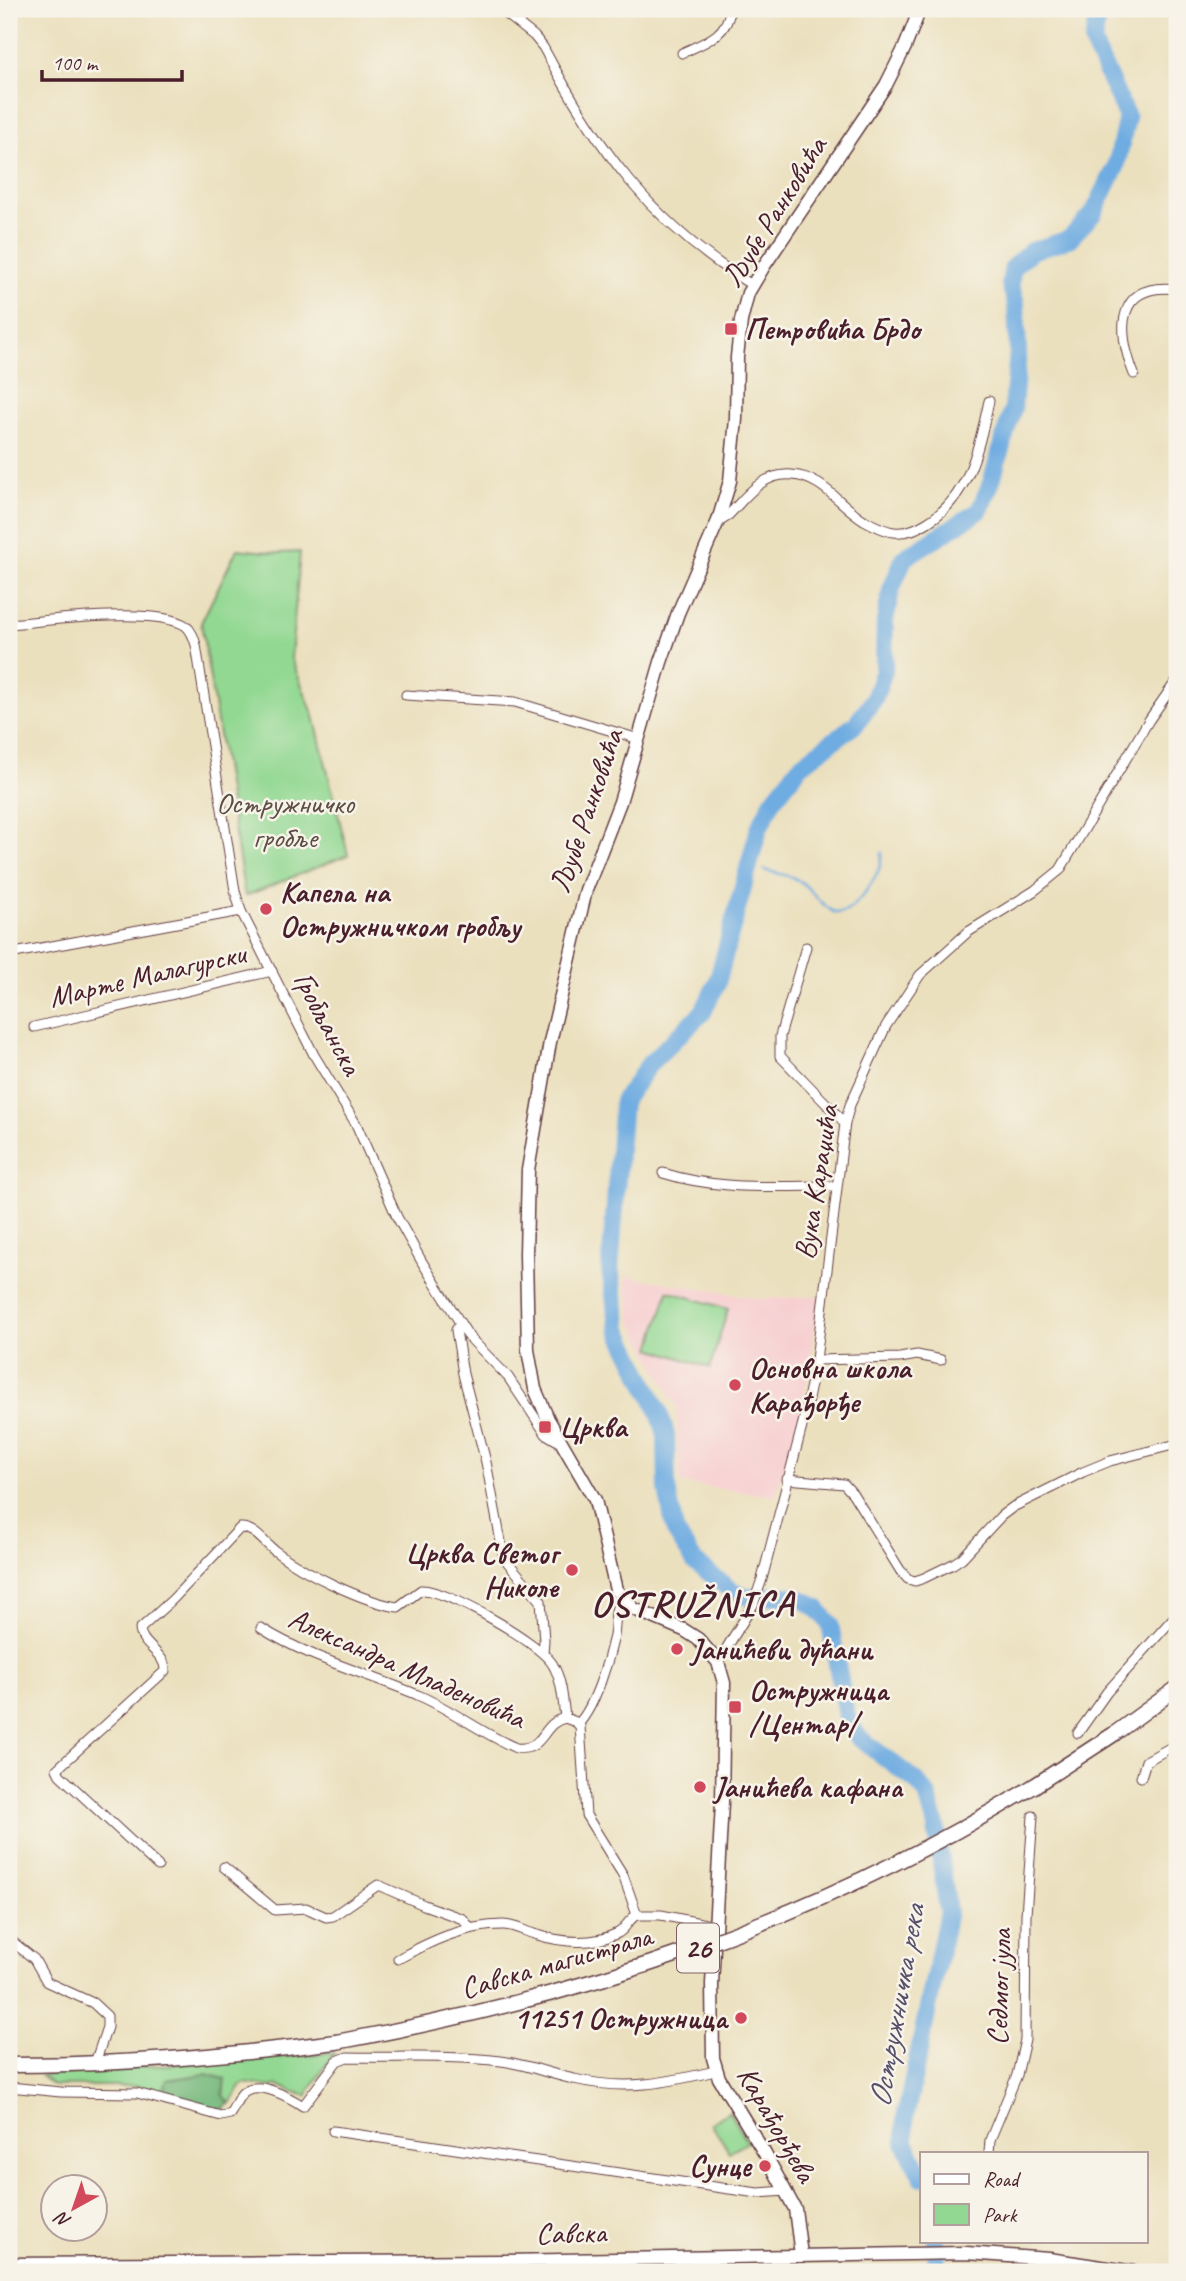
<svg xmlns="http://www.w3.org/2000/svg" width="1186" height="2281" viewBox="0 0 1186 2281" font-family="Caveat,sans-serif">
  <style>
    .built { fill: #f7cfd1 }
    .green { fill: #92d892; stroke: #6e7c5e; stroke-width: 2 }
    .forest { fill: #75b87c; stroke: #606c54; stroke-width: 2 }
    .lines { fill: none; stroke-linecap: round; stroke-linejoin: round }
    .stream { stroke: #6eace1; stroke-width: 2.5 }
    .river { stroke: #6eace1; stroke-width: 18 }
    .street-casing { stroke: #623c41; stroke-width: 11 }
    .secondary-casing { stroke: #623c41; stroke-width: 15 }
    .primary-casing { stroke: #623c41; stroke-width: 17 }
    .street { stroke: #fff; stroke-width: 9 }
    .secondary { stroke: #fff; stroke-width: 12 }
    .primary { stroke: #fff; stroke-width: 14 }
    .primary-bridge-casing { stroke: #623c41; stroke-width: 17; stroke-linecap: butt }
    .primary-bridge { stroke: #fff; stroke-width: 14 }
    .poi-dot { fill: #d1495b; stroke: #f7f3e8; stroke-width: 2.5 }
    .labels { text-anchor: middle; stroke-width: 5; stroke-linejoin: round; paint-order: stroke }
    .shield { fill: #f7f3e8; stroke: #7e5f64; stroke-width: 2 }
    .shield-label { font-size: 28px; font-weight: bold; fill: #4a1f2b }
    .street-label { font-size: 30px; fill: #4a1f2b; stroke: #f7f3e8 }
    .poi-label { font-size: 30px; font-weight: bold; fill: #4a1f2b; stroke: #f7f3e8; text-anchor: start }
    .park-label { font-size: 30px; fill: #5c4d45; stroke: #f7f3e8 }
    .water-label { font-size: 32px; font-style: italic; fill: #57506b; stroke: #f7f3e8 }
    .district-label { font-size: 37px; font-weight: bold; letter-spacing: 2px; fill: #4a1f2b; stroke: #f7f3e8 }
  </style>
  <rect width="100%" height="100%" fill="#f7f3e8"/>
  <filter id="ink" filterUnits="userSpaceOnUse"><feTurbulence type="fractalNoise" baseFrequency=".0143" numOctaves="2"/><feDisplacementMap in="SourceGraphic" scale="14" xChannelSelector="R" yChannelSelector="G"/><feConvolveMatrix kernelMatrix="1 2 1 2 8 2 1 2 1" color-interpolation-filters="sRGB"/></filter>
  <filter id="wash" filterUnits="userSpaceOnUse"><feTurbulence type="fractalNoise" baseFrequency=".00686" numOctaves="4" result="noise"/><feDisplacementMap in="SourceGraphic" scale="28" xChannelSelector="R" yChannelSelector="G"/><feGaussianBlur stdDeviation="1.57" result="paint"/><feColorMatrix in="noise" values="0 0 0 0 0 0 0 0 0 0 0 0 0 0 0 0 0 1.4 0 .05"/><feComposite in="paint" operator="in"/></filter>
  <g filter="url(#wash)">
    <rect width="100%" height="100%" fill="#ebe0be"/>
    <polygon class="built" points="625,1276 761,1299 820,1296 808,1376 795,1432 775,1496 680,1483 676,1405 631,1320"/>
    <g class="green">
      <polygon points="237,549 278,553 300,552 291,658 314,716 348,855 245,896 201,623"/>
      <polygon points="668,1291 728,1309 710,1368 651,1348"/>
      <polygon points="334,2053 306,2096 277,2085 272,2087 244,2083 230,2103 220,2112 139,2086 53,2086 41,2076 94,2070"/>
      <polygon points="729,2112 747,2142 729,2152 711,2123"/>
    </g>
    <polygon class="forest" points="206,2074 225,2079 223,2096 230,2103 220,2112 163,2092 167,2080"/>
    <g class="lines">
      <path class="stream" d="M764 870C776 874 791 874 801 882 812 890 821 906 834 912 851 919 873 882 879 869 881 864 881 858 882 853"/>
      <g class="river">
        <polyline points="922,2177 905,2143 905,2118 948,1912 936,1826 927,1794 916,1781 858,1737 846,1715 830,1624 817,1608 804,1600 789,1596 746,1596 732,1591 695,1562 675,1531 667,1489 666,1435 659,1412 619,1329 610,1269 623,1101 650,1063 703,1012 717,983 759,828 773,800 801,765 856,724 874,699 884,671 885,621 891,590 904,558 979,511 991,483 1013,408 1018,351 1016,304 1010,283 1013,267 1031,251 1069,239 1093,214 1116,167 1127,117 1093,43 1097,19 1104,9"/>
        <polyline points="936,2241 937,2272"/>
      </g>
    </g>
  </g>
  <g filter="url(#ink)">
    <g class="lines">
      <defs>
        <g id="street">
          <path d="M500 9 534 36 543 47C597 148 651 224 752 285"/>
          <path d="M682 53C703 43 728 36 730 9"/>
          <path d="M1134 374C1117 331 1115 282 1177 289"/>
          <path d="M718 521C733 521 752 471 792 475 823 477 839 505 864 520 889 534 903 538 928 522 970 496 979 446 989 401"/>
          <path d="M9 624C47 621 156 606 186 626 192 631 194 638 196 645L235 891 241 911 314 1055 356 1124 397 1217 422 1262 469 1337 508 1377 546 1434 556 1440 561 1439"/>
          <polyline points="406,695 515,702 639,739"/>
          <polyline points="806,947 780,1036 780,1056 845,1123"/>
          <polyline points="9,954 241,911"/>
          <polyline points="34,1027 272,971"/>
          <path d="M663 1173C719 1191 778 1186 836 1186"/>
          <polyline points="460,1323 456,1330 463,1374 486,1462 504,1558 541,1601 544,1640 543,1653"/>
          <polyline points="816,1360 900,1358 917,1355 941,1360"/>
          <polyline points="787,1479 844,1484 853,1494 900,1570 908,1579 915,1581 924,1578 953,1564 962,1558 1001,1516 1013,1507 1083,1472 1110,1461 1177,1444"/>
          <path d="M261 1628C310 1659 367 1673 420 1696 454 1711 483 1734 516 1748 545 1752 541 1723 565 1718"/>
          <polyline points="718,1662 753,1605 762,1579 804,1419 816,1360 845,1123 850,1105 886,1026 920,975 968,932 1034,891 1060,870 1149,720 1177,680"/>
          <polyline points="565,1718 576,1722 580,1726 586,1815 623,1875 637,1915"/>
          <path d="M578 1724C595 1707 609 1659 614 1636 616 1623 614 1608 621 1598"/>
          <polyline points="1078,1733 1107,1692 1177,1614"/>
          <polyline points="1141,1777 1146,1761 1177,1744"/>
          <path d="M158 1866 60 1775 57 1769 165 1671C166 1653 141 1646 140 1629L173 1599 240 1528C254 1527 264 1543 275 1551 303 1572 363 1602 398 1607L421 1590C447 1589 541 1643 553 1665 562 1680 563 1701 565 1718"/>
          <polyline points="224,1867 275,1910 306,1908 326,1917 333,1916 378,1885 424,1905 463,1919 470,1928"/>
          <polyline points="9,1939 34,1959 47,1982 93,2003 107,2016 107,2027 95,2063"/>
          <path d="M398 1959C431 1941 464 1925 503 1925 514 1925 524 1931 534 1934 560 1942 592 1946 618 1933 626 1929 628 1919 637 1915H661L715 1926"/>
          <path d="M9 2087 61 2092 137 2093 221 2116 230 2114C235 2107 237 2096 245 2091 260 2081 289 2097 303 2106L337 2061 347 2057C398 2058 451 2055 501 2061 526 2064 549 2074 574 2079 625 2091 665 2083 715 2071"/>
          <polyline points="333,2131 722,2188 758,2193 786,2191"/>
          <polyline points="989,2153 990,2140 1017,2075 1025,2040 1026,1915 1033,1816"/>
        </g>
        <g id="secondary">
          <polyline points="801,2255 795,2209 765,2154 719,2078 713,2058 712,1984 722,1803 724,1683 718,1662 698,1639 684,1630 634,1609 616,1590 595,1500 548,1419 535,1389 528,1350 526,1254 528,1170 550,1042 586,890 620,802 661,662 678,613 718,521 730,481 736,419 737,357 741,321 748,293 764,266 886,85 905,47 920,9"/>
          <polyline points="9,2264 505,2261 966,2253 1049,2259 1134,2272"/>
        </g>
        <g id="primary">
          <polyline points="1034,1786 1114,1734 1177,1688"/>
          <path d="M9 2065C118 2065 227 2056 336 2042"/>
        </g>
      </defs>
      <use href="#street" class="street-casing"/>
      <use href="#secondary" class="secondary-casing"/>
      <use href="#primary" class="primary-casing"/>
      <use href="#street" class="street"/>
      <use href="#secondary" class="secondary"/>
      <use href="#primary" class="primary"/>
      <defs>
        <path id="primary-bridge" d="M336 2042C588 1996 815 1921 1034 1786"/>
      </defs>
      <use href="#primary-bridge" class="primary-bridge-casing"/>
      <use href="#primary-bridge" class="primary-bridge"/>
    </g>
  </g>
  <g class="poi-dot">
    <rect x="724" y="322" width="14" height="14" rx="3.5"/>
    <circle cx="266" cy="909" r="7"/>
    <circle cx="735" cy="1385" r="7"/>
    <rect x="538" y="1420" width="14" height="14" rx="3.5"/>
    <circle cx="572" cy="1570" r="7"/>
    <circle cx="677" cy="1649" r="7"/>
    <rect x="728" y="1700" width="14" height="14" rx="3.5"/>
    <circle cx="700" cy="1787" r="7"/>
    <circle cx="741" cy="2018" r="7"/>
    <circle cx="765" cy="2166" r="7"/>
  </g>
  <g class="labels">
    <rect class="shield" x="677" y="1923.5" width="42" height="49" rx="5"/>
    <g class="shield-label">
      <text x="698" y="1958">26</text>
    </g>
    <g class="street-label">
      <text transform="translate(774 212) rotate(-58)" y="10">Љубе Ранковића</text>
      <text transform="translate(586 811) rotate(-71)" y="10">Љубе Ранковића</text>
      <text transform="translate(147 975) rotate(-13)" y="10">Марте Малагурски</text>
      <text transform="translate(328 1023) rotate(62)" y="10">Гробљанска</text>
      <text transform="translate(816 1182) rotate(-81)" y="10">Вука Караџића</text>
      <text transform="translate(407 1668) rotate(24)" y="10">Александра Младеновића</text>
      <text transform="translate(556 1962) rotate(-16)" y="10">Савска магистрала</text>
      <text transform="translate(999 1987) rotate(-88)" y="10">Седмог јула</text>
      <text transform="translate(777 2124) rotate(60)" y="10">Карађорђева</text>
      <text transform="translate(571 2233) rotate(-1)" y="10">Савска</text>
    </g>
    <g class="poi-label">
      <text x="745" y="339">Петровића Брдо</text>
      <text x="280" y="902">Капела на<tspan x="280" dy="34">Остружничком гробљу</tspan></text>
      <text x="749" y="1378">Основна школа<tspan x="749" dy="34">Карађорђе</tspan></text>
      <text x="559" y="1437">Црква</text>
      <text x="558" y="1563" text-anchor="end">Црква Светог<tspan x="558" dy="34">Николе</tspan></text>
      <text x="691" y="1659">Јанићеви дућани</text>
      <text x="749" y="1700">Остружница<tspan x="749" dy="34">/Центар/</tspan></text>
      <text x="714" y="1797">Јанићева кафана</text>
      <text x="727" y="2028" text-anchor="end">11251 Остружница</text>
      <text x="751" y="2176" text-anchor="end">Сунце</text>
    </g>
    <g class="park-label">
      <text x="285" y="813">Остружничко<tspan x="285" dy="34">гробље</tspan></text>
    </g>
    <g class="water-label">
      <text transform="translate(896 2006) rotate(-80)" y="11">Остружничка река</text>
    </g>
    <g class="district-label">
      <text x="693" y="1616">OSTRUŽNICA</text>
    </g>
  </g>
  <rect width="1186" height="2281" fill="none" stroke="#f7f3e8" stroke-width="35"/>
  <rect x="920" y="2152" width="228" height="91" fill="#f7f3e8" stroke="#b29e9c" stroke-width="2"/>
  <rect x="934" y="2174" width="35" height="10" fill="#ffffff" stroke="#b29e9c" stroke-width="2"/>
  <text x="983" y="2186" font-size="21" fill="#4a1f2b">Road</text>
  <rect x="934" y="2204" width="35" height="21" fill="#92d892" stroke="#b29e9c" stroke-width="2"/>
  <text x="983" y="2222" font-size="21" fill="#4a1f2b">Park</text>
  <g transform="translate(74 2208) rotate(220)"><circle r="33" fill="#f7f3e8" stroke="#b29e9c" stroke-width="2"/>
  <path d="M0-5L12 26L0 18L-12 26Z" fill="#d1495b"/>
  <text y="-10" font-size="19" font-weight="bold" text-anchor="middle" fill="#4a1f2b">N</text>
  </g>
  <path d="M42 70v10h140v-10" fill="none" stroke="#4a1f2b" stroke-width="3.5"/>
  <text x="52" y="70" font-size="21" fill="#4a1f2b" stroke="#f7f3e8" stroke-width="5" paint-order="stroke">100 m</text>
</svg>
